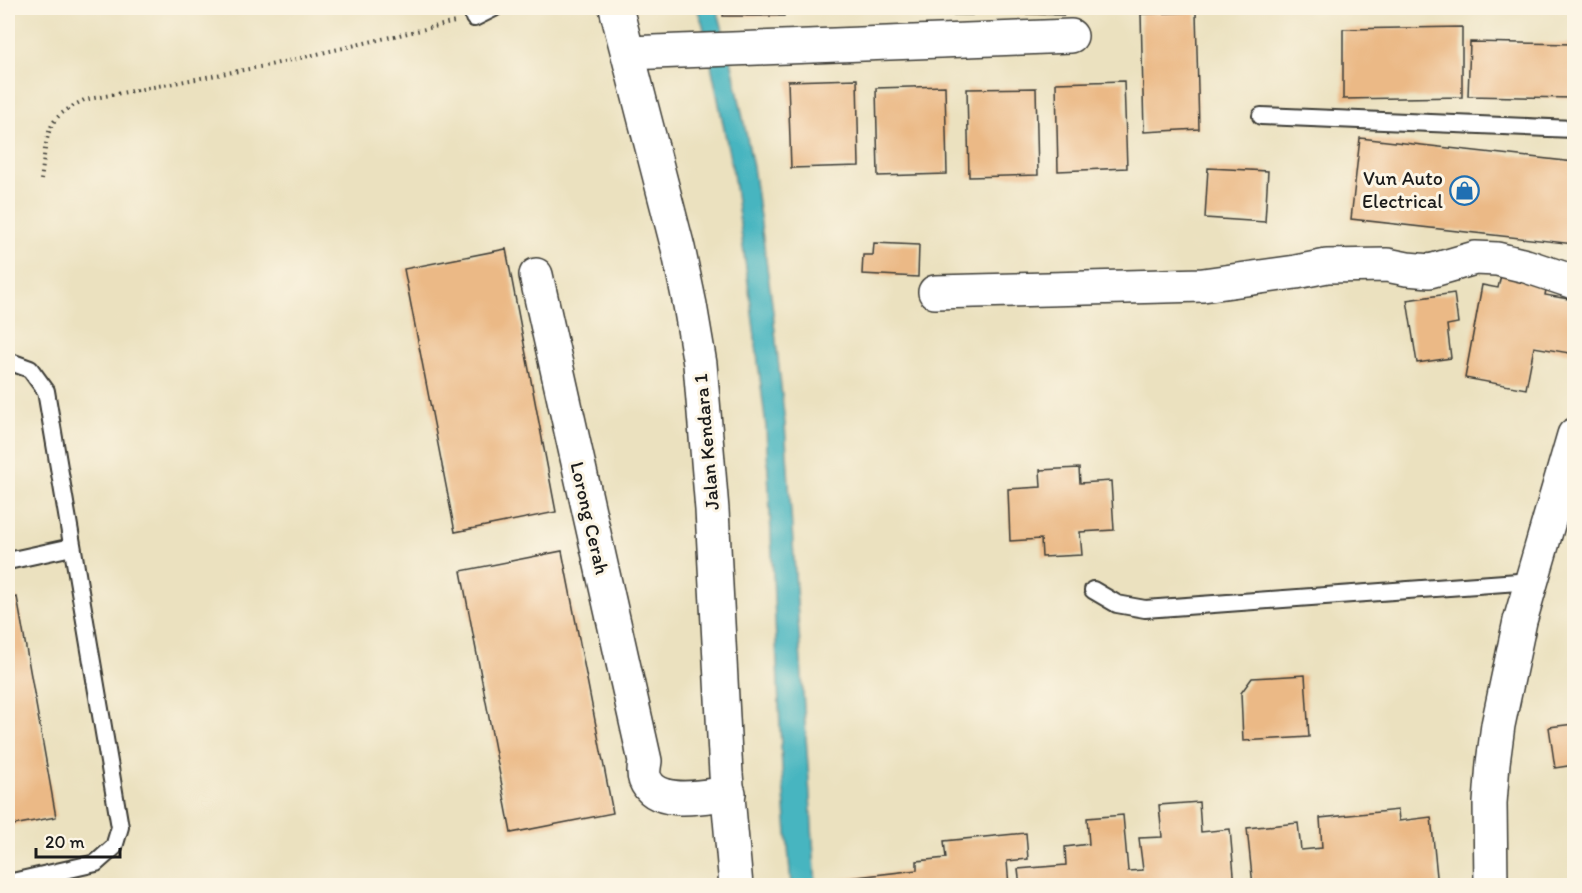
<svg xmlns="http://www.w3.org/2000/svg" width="1582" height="893" viewBox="0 0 1582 893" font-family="Itim,sans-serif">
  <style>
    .water { fill: #47b5c0; stroke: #32686e; stroke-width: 1.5 }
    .building { fill: #ebb986 }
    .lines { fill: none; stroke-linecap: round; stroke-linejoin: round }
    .service-casing { stroke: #3b3a34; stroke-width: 20 }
    .minor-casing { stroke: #3b3a34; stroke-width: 36 }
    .tertiary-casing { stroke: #3b3a34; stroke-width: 36 }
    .path { stroke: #3b3a34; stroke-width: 4; stroke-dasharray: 1.5 4.5; stroke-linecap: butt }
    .service { stroke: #fff; stroke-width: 16 }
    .minor { stroke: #fff; stroke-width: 33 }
    .tertiary { stroke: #fff; stroke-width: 33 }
    .labels { text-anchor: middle; stroke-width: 6; stroke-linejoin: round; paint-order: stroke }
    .poi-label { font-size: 20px; fill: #1c1c1c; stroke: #fcf5e5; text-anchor: end }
    .street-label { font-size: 20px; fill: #1c1c1c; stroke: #fcf5e5 }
  </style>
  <rect width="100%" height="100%" fill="#fcf5e5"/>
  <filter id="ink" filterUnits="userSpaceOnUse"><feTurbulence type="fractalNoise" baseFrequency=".0167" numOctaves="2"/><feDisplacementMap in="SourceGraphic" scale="12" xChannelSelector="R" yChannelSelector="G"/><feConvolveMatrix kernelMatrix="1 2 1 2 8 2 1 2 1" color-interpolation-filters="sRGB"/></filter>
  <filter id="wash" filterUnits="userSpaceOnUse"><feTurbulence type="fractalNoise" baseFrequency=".008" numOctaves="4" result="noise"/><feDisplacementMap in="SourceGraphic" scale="24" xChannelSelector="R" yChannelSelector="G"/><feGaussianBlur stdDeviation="1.35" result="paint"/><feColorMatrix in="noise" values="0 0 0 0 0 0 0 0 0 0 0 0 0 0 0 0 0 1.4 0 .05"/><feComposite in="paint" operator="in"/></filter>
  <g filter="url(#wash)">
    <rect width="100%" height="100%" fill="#ebe1bf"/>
    <polygon class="water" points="697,8 717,8 732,64 753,167 772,303 785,424 816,885 791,885 782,769 766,427 751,305 733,173 703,25"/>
    <g id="blocks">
      <g class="building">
        <polygon points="724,8 784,8 784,16 723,16"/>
        <polygon points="912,8 972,8 972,15 912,14"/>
        <polygon points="987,8 1064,8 1064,15 987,13"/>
        <polygon points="1196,12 1199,129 1144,132 1141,14"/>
        <polygon points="1462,27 1462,97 1343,99 1343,29"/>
        <polygon points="1470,42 1574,44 1574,98 1468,96"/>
        <polygon points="857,79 859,166 791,168 788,81"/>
        <polygon points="1124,81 1127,168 1058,171 1056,83"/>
        <polygon points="945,86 947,174 878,176 876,88"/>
        <polygon points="1036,88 1038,175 969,177 967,89"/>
        <polygon points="1360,138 1574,162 1574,244 1351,219"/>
        <polygon points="1208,168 1268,171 1265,222 1205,218"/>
        <polygon points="874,243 919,245 918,277 862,274 863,255 873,255"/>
        <polygon points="506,249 556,512 455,532 404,269"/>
        <polygon points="1502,271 1548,279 1545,295 1574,300 1574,324 1569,353 1534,347 1526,389 1465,378 1482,285 1498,288"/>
        <polygon points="1454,293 1458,323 1447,325 1451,358 1417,363 1407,300"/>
        <polygon points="1079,468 1080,483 1111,481 1114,530 1080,532 1082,555 1042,557 1041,539 1010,541 1008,489 1041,487 1040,470"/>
        <polygon points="562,551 613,813 511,833 461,571"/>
        <polygon points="17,597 56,817 8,826 8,598"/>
        <polygon points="1305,675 1309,737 1243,741 1241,693 1252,678"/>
        <polygon points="1574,724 1574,765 1555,768 1549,727"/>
        <polygon points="1199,802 1201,832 1230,829 1235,886 1020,886 1018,869 1066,865 1065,847 1089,844 1087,818 1123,815 1128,871 1143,870 1139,838 1162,837 1159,805"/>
        <polygon points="1398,810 1399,821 1431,817 1438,886 1253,886 1247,828 1298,823 1301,850 1322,848 1320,818"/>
        <polygon points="1026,833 1028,859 1007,861 1009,886 832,886 832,880 917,870 917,861 946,858 944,841"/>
      </g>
    </g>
  </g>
  <g filter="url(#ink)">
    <use href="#blocks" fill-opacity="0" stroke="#3b3a34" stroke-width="1.5"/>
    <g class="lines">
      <defs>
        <g id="service">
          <polyline points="474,18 494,8"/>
          <polyline points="1261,116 1574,129"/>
          <polyline points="8,361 30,369 46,391 120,827 114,847 96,863 8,883"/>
          <polyline points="8,561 72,547"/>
          <polyline points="1093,590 1117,604 1145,609 1532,581"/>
        </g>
        <g id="minor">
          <polyline points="628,53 1071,36"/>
          <path d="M536 275 645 761C644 767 643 774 645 779 656 808 706 796 729 793"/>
          <polyline points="935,292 1203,285 1296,272 1327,266 1387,265 1407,269 1430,271 1475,258 1497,259 1526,266 1574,282"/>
        </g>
        <g id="tertiary">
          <polyline points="616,8 678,248 690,305 700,364 712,510 726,774 736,886"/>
          <polyline points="1491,886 1490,803 1493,763 1498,725 1520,621 1574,435"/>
        </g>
      </defs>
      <use href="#service" class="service-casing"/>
      <use href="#minor" class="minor-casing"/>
      <use href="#tertiary" class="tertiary-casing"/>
      <path class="path" d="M41 180C44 162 44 139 53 123 60 112 73 106 84 100L270 65 455 22"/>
      <use href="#service" class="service"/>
      <use href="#minor" class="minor"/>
      <use href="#tertiary" class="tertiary"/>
    </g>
  </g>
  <defs>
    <symbol id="shop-ring" viewBox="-11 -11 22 22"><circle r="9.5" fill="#fcf5e5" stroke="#1f6fb2" stroke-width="1.5"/><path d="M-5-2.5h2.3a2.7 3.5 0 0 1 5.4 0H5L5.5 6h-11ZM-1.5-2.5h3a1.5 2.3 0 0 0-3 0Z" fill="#1f6fb2"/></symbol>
  </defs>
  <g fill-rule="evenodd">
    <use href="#shop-ring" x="1448" y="174" width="33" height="33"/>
  </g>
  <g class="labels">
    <g class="poi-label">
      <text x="1443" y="185">Vun Auto<tspan x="1443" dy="23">Electrical</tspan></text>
    </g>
    <g class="street-label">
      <text transform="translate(706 442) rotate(-95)" y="7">Jalan Kendara 1</text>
      <text transform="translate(590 518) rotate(77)" y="7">Lorong Cerah</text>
    </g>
  </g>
  <rect width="1582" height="893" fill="none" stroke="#fcf5e5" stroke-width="30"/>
  <path d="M36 848v9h84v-9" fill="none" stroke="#1c1c1c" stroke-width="3"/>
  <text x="45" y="848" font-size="18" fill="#1c1c1c" stroke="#fcf5e5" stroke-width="4.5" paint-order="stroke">20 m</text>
</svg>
